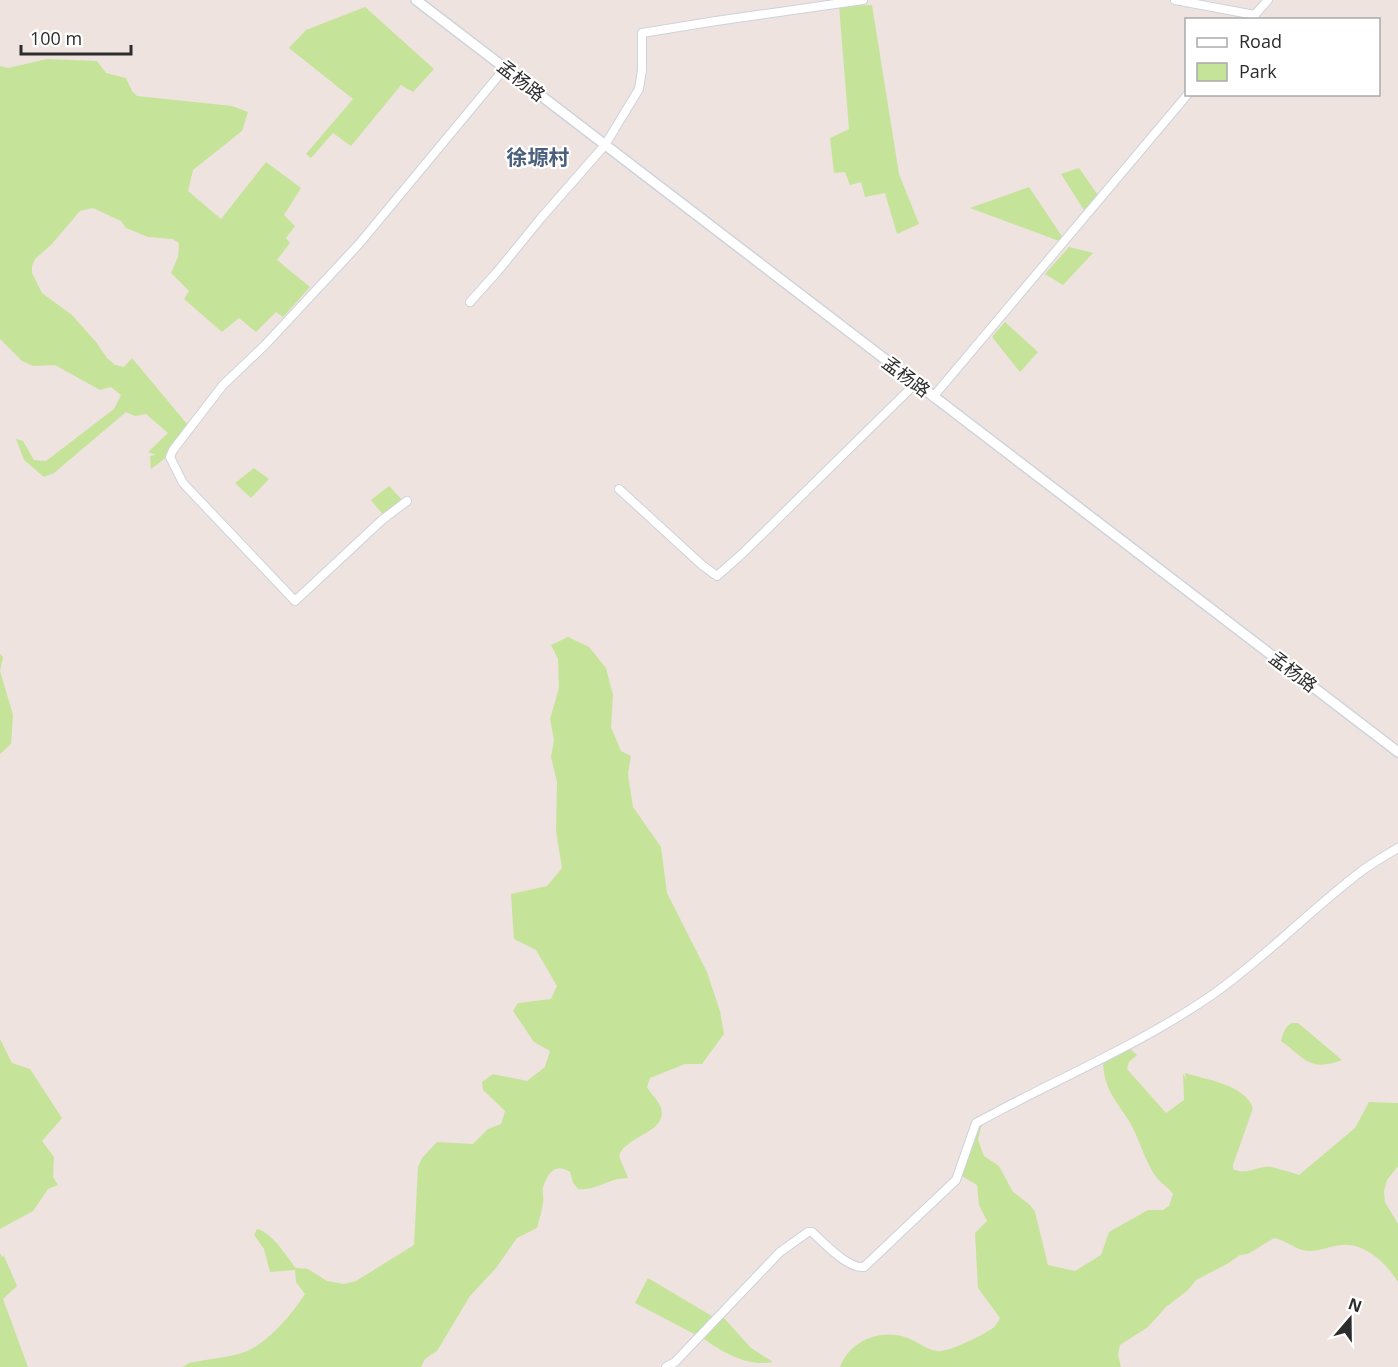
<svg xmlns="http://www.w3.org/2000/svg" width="1398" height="1367" viewBox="0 0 1398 1367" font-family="'Open Sans','Noto Sans SC',sans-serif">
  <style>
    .green { fill: #c5e49a }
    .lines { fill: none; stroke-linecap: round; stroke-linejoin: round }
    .minor-casing { stroke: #ccd3dd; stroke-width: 10 }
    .tertiary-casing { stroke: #ccd3dd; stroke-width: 12 }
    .minor { stroke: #fff; stroke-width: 8 }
    .tertiary { stroke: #fff; stroke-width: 9 }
    .labels { text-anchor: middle; stroke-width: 4.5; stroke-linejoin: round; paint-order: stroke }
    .street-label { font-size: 18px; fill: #2c2c2c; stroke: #fff }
    .quarter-label { font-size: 21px; font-weight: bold; fill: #4b607d; stroke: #fff }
  </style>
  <rect width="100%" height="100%" fill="#eee3de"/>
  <g class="green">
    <polygon points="872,5 899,174 919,224 897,234 885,193 865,197 861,182 850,185 845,172 834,173 830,138 849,129 839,6"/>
    <polygon points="365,7 434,69 413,92 401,85 351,146 333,133 311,158 306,154 353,99 289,48 306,30"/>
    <polygon points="47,59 97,61 106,73 126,78 132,91 137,96 232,106 248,112 242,131 193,170 188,191 221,219 266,162 301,188 284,215 295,226 286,238 290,243 277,260 310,287 283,317 276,312 256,332 239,318 222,332 184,299 189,291 171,273 178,257 179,243 172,239 148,237 126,228 121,221 93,208 80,211 51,245 35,259 32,266 32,273 42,293 72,315 96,342 107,358 115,365 124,367 132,358 187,424 168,456 151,469 150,456 156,455 148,452 168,433 146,414 135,416 126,412 54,473 44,477 24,460 16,439 23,441 34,460 46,461 114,409 121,395 111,387 100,390 55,365 33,366 22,361 0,339 0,66 8,68"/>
    <polygon points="1079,168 1102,201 1089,218 1061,174"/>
    <polygon points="1029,187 1067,244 970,208"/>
    <polygon points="1069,247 1093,253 1063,285 1045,274"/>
    <polygon points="1005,322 1038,352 1020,372 992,337"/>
    <polygon points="254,468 269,479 251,498 235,483"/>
    <polygon points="389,486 404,502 385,517 371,500"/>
    <path d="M568 637 589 647 606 668 613 695 611 727 621 751 631 756 628 774 633 807 661 847 667 893 707 972 720 1011 724 1034 702 1064H685L650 1078 647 1087C651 1094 659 1101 661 1108 668 1133 626 1135 619 1156L628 1178C608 1178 597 1191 578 1189L573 1183 570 1172C555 1162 547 1174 543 1188 542 1193 544 1198 543 1203 542 1211 539 1220 537 1228L517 1238 496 1268 470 1296 437 1351 425 1359 421 1367H183L189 1363C207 1359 228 1358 245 1352 268 1343 292 1314 305 1294L296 1282 295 1270 270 1272 264 1249 254 1235 257 1229C273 1233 286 1256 296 1268L308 1269 327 1281 344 1284 356 1281 414 1245 418 1167 422 1158 437 1142 473 1144 488 1129 501 1124 505 1111 483 1090 482 1082 493 1074 527 1081 545 1067 550 1051 534 1042 513 1011 518 1003 551 999 557 986 536 950 514 939 511 894 547 886 562 868 556 831 557 782 551 757 554 740 550 719 559 688 558 659 551 645Z"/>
    <polygon points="0,654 3,657 0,671 13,715 11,744 0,754"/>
    <path d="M1292 1023H1298L1342 1060C1309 1072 1306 1059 1281 1041 1283 1034 1285 1026 1292 1023Z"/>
    <polygon points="0,1039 12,1063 30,1069 62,1118 42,1141 54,1157 53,1177 58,1185 48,1189 33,1211 0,1229"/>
    <path d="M1128 1047 1137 1055 1129 1062 1127 1069 1166 1113 1184 1100 1183 1073 1186 1080 1185 1073C1207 1080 1244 1084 1253 1108L1233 1165V1169C1246 1176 1258 1165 1271 1167 1280 1169 1290 1172 1299 1175L1355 1128 1369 1102 1398 1103V1166L1387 1180 1384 1191 1385 1202 1398 1224V1282C1386 1263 1365 1243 1342 1245 1331 1246 1320 1251 1309 1251 1296 1251 1287 1240 1274 1238L1248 1254 1240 1255 1227 1264 1196 1280 1188 1290 1166 1307 1148 1327 1120 1345 1118 1355 1121 1367H840C850 1340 882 1328 908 1338 918 1342 927 1350 937 1351 947 1353 989 1333 995 1326 997 1323 999 1320 1000 1318L978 1288 975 1233 987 1221 979 1205 977 1185 962 1176 973 1133 983 1119 978 1140 984 1156 999 1166 1013 1192 1030 1205 1035 1212 1048 1265 1075 1271 1101 1255 1109 1232 1148 1210H1163L1169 1206 1173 1194C1168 1187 1161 1183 1156 1177 1144 1160 1140 1139 1129 1121 1115 1099 1104 1089 1103 1062Z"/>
    <polygon points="0,1253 2,1257 4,1256 17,1286 3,1299 28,1367 0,1367"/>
    <polygon points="648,1278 717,1319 700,1337 635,1303"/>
    <path d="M723 1317 751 1348 773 1362C748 1367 724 1353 704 1339Z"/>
  </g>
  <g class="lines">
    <defs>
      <g id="minor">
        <polyline points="1175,0 1255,15"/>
        <polyline points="1252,18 1268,0"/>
        <polyline points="470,302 497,272 541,218 605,145 639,89 642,70 642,33 716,21 863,0"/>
        <polyline points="933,397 1188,94"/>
        <polyline points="619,489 702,565 717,576 743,553 915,384"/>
        <polyline points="407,501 382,520 295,601 183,483 170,457 173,450 223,385 265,345 359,244 505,68"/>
        <path d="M666 1367 675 1362 780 1252 808 1232H812C824 1243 848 1269 864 1267L956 1180 976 1123C1054 1080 1138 1046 1212 995 1266 957 1311 909 1363 870 1374 862 1386 855 1398 848"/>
      </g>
      <polyline id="tertiary" points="416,0 1398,752"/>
    </defs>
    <use href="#minor" class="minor-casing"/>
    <use href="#tertiary" class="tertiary-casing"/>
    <use href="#minor" class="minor"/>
    <use href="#tertiary" class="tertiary"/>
  </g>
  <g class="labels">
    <g class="street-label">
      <text transform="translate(521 81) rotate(38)" y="6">孟杨路</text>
      <text transform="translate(906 377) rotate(37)" y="6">孟杨路</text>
      <text transform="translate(1293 672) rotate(37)" y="6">孟杨路</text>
    </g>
    <g class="quarter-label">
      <text x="538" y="165">徐塬村</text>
    </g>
  </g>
  <rect x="1185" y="18" width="195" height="78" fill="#ffffff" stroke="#ababab" stroke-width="1.5"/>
  <rect x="1197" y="38" width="30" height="9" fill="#ffffff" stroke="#ababab" stroke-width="1.5"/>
  <text x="1239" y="48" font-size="18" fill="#2c2c2c">Road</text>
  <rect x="1197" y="63" width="30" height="18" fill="#c5e49a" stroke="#ababab" stroke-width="1.5"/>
  <text x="1239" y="78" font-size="18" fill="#2c2c2c">Park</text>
  <g transform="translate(1350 1319) rotate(20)" stroke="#ffffff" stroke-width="4.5" paint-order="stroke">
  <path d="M0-4.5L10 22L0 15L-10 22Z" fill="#2c2c2c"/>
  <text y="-9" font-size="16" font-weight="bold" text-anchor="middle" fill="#2c2c2c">N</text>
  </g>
  <path d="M21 45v9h110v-9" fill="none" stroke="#2c2c2c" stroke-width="3"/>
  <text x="30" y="45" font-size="18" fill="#2c2c2c" stroke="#ffffff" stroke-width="4.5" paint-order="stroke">100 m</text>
</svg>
